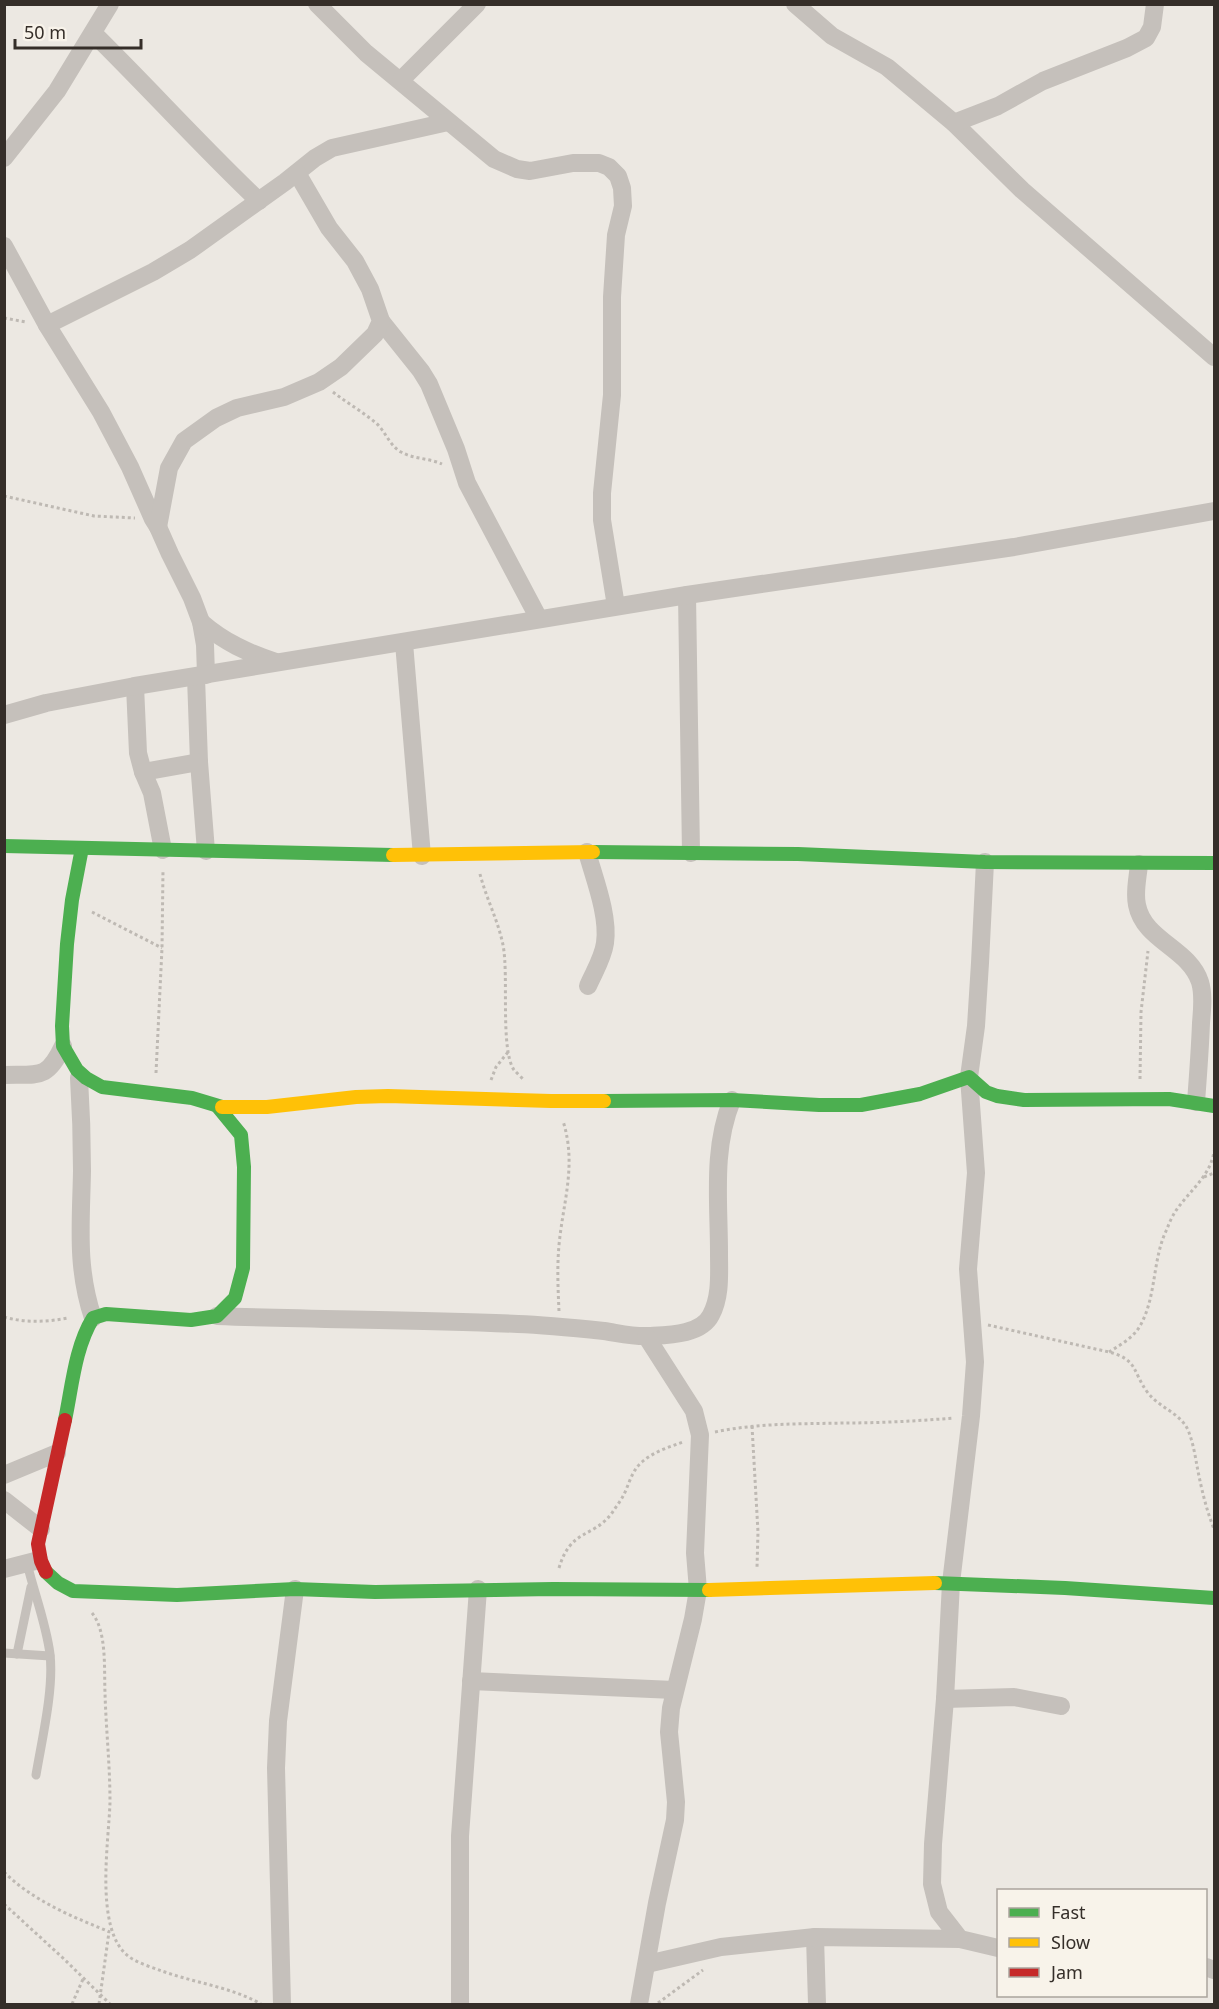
<svg xmlns="http://www.w3.org/2000/svg" width="1219" height="2009" viewBox="0 0 1219 2009" font-family="'Noto Sans',sans-serif">
  <style>
    .lines { fill: none; stroke-linecap: round; stroke-linejoin: round }
    .path { stroke: #beb9b3; stroke-width: 3; stroke-dasharray: 3 3; stroke-linecap: butt }
    .lane { stroke: #c5c0bb; stroke-width: 9 }
    .street { stroke: #c5c0bb; stroke-width: 18 }
    .fast { stroke: #4caf50; stroke-width: 14 }
    .slow { stroke: #ffc107; stroke-width: 14 }
    .jam { stroke: #c62828; stroke-width: 14 }
  </style>
  <rect width="100%" height="100%" fill="#ece8e2"/>
  <g class="lines">
    <g class="path">
      <polyline points="4,318 26,322"/>
      <path d="M333 392C347 403 363 412 376 423 386 432 389 445 401 452 413 459 429 458 442 464"/>
      <polyline points="4,496 94,516 135,518"/>
      <path d="M480 874C486 898 498 920 503 945 509 975 500 1049 514 1070 517 1073 521 1077 524 1080"/>
      <polyline points="92,912 162,948"/>
      <polyline points="156,1073 162,948 163,870"/>
      <polyline points="1140,1079 1141,1012 1148,951"/>
      <polyline points="491,1080 496,1067 508,1052"/>
      <polyline points="1204,1177 1214,1173"/>
      <path d="M559 1311C558 1289 557 1267 559 1245 563 1202 577 1165 563 1121"/>
      <path d="M4 1317C25 1323 47 1322 68 1318"/>
      <path d="M988 1325 1109 1352C1139 1360 1132 1372 1148 1393 1160 1408 1180 1413 1188 1430 1193 1442 1195 1455 1197 1466 1201 1487 1206 1509 1214 1529"/>
      <path d="M1109 1352C1120 1345 1133 1338 1140 1326 1157 1296 1152 1259 1167 1229 1169 1223 1172 1217 1175 1212 1188 1192 1211 1176 1214 1151"/>
      <polyline points="752,1426 758,1532 757,1568"/>
      <path d="M715 1432C758 1423 801 1424 844 1423 880 1423 917 1421 954 1418"/>
      <path d="M559 1568C571 1528 592 1539 612 1513 615 1508 619 1503 622 1498 629 1486 631 1471 642 1462 653 1452 669 1447 683 1442"/>
      <path d="M92 1613C107 1631 104 1669 105 1693 106 1729 110 1765 110 1802 109 1841 94 1929 128 1956 137 1963 151 1967 162 1971 195 1983 231 1987 261 2004"/>
      <path d="M4 1872C33 1901 73 1917 110 1932"/>
      <polyline points="4,1904 64,1959 110,2004"/>
      <polyline points="658,2003 703,1970"/>
      <polyline points="72,2004 83,1979"/>
      <polyline points="99,2004 109,1932"/>
    </g>
    <g class="lane">
      <path d="M27 1563C34 1593 46 1623 50 1654 54 1689 42 1739 36 1775"/>
      <polyline points="4,1653 50,1656"/>
      <polyline points="17,1654 31,1587"/>
    </g>
    <g class="street">
      <polyline points="317,4 366,53 494,159 517,169 530,171 573,163 599,163 609,167 618,176 622,188 623,206 616,235 612,297 612,395 602,493 602,520 616,606"/>
      <polyline points="795,4 832,36 887,67 954,123 1022,190 1214,357"/>
      <path d="M93 33C149 88 202 147 259 201"/>
      <polyline points="401,80 477,4"/>
      <polyline points="954,123 998,106 1043,81 1127,48 1146,38 1152,27 1155,4"/>
      <polyline points="4,158 57,91 110,4"/>
      <polyline points="4,246 47,325 101,412 130,467 153,519 158,527 170,554 192,598 201,622 205,645 206,675"/>
      <polyline points="381,321 421,371 429,384 456,449 467,483 539,619"/>
      <polyline points="47,325 153,272 190,250 285,182 315,158 332,148 448,122"/>
      <polyline points="158,527 169,468 184,441 216,418 237,408 284,397 319,382 341,367 375,334 381,321 370,289 355,261 329,228 297,173"/>
      <polyline points="687,595 691,853"/>
      <path d="M201 622C224 642 248 653 276 662"/>
      <polyline points="404,643 422,856"/>
      <polyline points="196,677 199,762 206,851"/>
      <polyline points="135,686 138,753 143,772 152,793 163,850"/>
      <polyline points="4,715 46,703 135,686 687,595 1014,547 1214,511"/>
      <polyline points="143,772 199,762"/>
      <path d="M587 852C594 878 609 915 605 943 603 958 594 972 588 986"/>
      <polyline points="985,862 980,963 976,1026 969,1077 976,1173 968,1269 975,1362 971,1416 951,1583 945,1699 933,1844 932,1884 939,1912 960,1939 998,1948"/>
      <path d="M1139 864C1138 877 1134 892 1137 905 1144 941 1189 948 1200 982 1204 995 1202 1010 1201 1023 1200 1050 1198 1076 1196 1102"/>
      <path d="M4 1075C39 1074 47 1080 63 1046"/>
      <path d="M79 1078C81 1109 82 1140 82 1171 81 1224 76 1267 93 1318"/>
      <path d="M217 1316C317 1320 418 1319 518 1324 546 1325 575 1328 604 1331 618 1333 634 1337 649 1336 668 1335 701 1335 711 1315 721 1296 719 1274 719 1253 719 1201 712 1149 732 1100"/>
      <polyline points="4,1475 57,1453"/>
      <polyline points="4,1500 41,1529"/>
      <polyline points="4,1569 39,1560"/>
      <polyline points="471,1681 674,1690"/>
      <polyline points="945,1699 1014,1697 1061,1706"/>
      <polyline points="815,1937 817,2004"/>
      <polyline points="647,1964 721,1947 815,1937 960,1939"/>
      <polyline points="1206,1967 1214,1970"/>
      <polyline points="282,2004 276,1768 278,1721 295,1589"/>
      <polyline points="460,2004 460,1836 478,1589"/>
      <polyline points="639,2004 657,1903 675,1820 676,1802 669,1732 671,1708 693,1619 698,1590 695,1553 700,1435 694,1411 646,1336"/>
    </g>
    <g class="fast">
      <polyline points="4,846 393,855"/>
      <polyline points="82,848 72,900 67,944 62,1026 63,1046 77,1070 86,1078 102,1087 192,1098 222,1107"/>
      <polyline points="593,852 798,854 985,862 1214,863"/>
      <polyline points="604,1101 732,1100 819,1105 861,1105 920,1094 969,1077 986,1092 997,1096 1024,1100 1169,1099 1214,1106"/>
      <path d="M65 1420C72 1387 75 1347 93 1318L106 1314 191 1320 217 1316 235 1298 243 1268 244 1167 241 1135 218 1107"/>
      <polyline points="46,1572 58,1583 73,1591 177,1595 295,1589 375,1592 553,1589 709,1590"/>
      <polyline points="935,1583 1065,1588 1214,1598"/>
    </g>
    <g class="slow">
      <polyline points="393,855 593,852"/>
      <polyline points="222,1107 267,1107 356,1097 388,1096 551,1101 604,1101"/>
      <polyline points="709,1590 935,1583"/>
    </g>
    <polyline class="jam" points="46,1572 41,1561 38,1544 65,1420"/>
  </g>
  <rect width="1219" height="2009" fill="none" stroke="#352e29" stroke-width="12"/>
  <rect x="997" y="1889" width="210" height="108" fill="#f8f3ea" stroke="#aaa49d" stroke-width="1.5"/>
  <rect x="1009" y="1908" width="30" height="9" fill="#4caf50" stroke="#aaa49d" stroke-width="1.5"/>
  <text x="1051" y="1919" font-size="18" fill="#352e29">Fast</text>
  <rect x="1009" y="1938" width="30" height="9" fill="#ffc107" stroke="#aaa49d" stroke-width="1.5"/>
  <text x="1051" y="1949" font-size="18" fill="#352e29">Slow</text>
  <rect x="1009" y="1968" width="30" height="9" fill="#c62828" stroke="#aaa49d" stroke-width="1.5"/>
  <text x="1051" y="1979" font-size="18" fill="#352e29">Jam</text>
  <path d="M15 39v9h126v-9" fill="none" stroke="#352e29" stroke-width="3"/>
  <text x="24" y="39" font-size="18" fill="#352e29" stroke="#f8f3ea" stroke-width="4.5" paint-order="stroke">50 m</text>
</svg>
